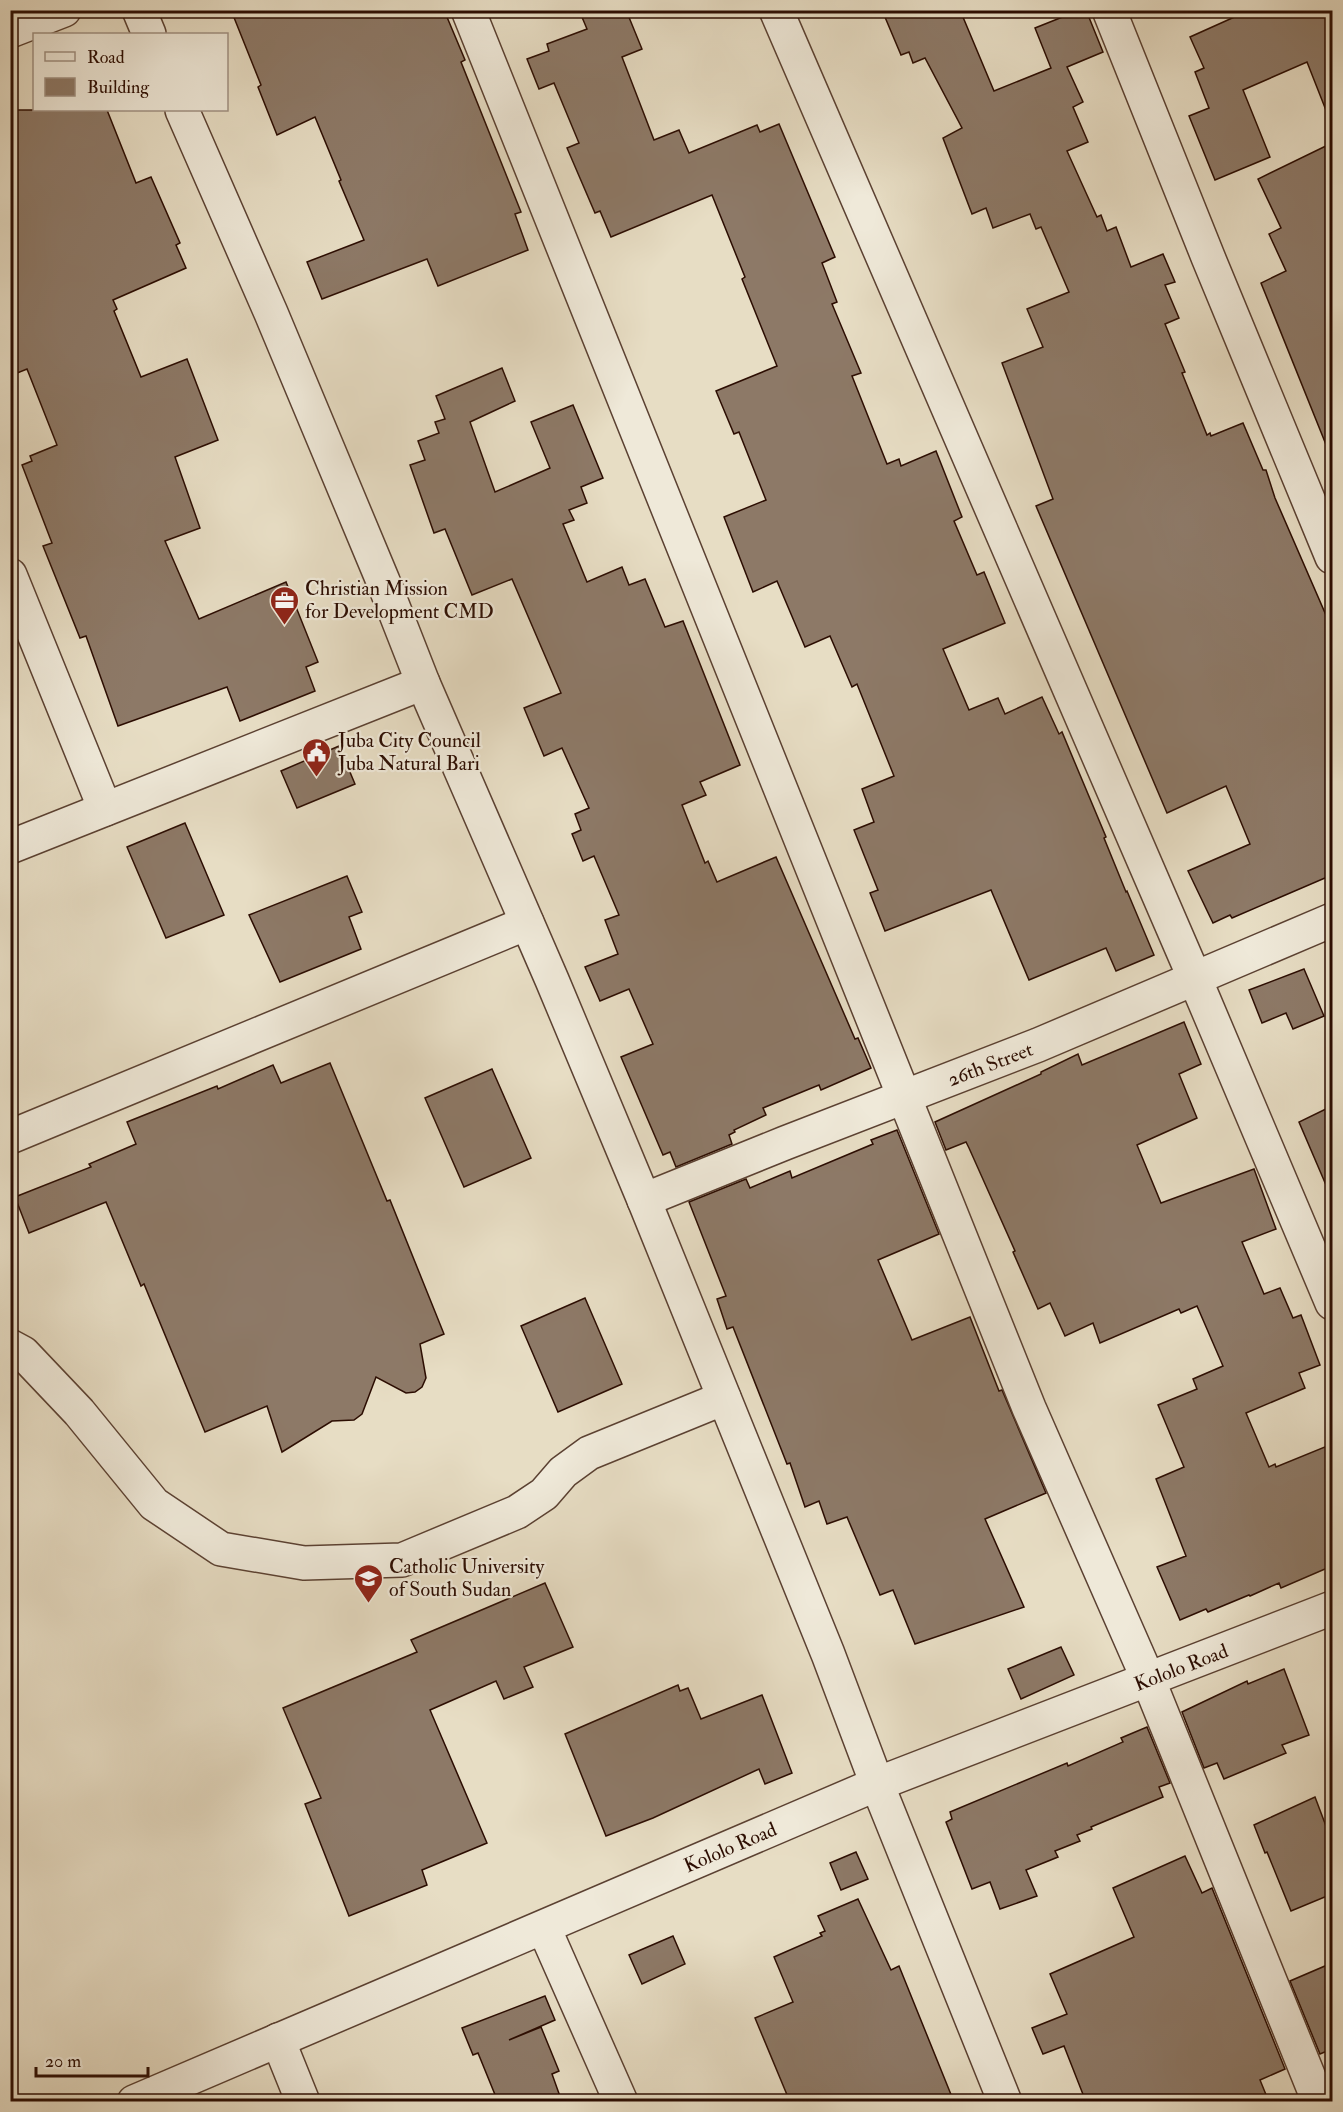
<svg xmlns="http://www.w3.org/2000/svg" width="1343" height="2112" viewBox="0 0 1343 2112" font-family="'IM FELL Double Pica',serif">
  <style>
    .building { fill: #8d7967; stroke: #2c0d02; stroke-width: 1.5 }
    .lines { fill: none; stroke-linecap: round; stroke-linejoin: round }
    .minor-casing { stroke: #5b4132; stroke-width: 36 }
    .minor { stroke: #efe9d9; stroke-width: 33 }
    .labels { text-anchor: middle; stroke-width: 4.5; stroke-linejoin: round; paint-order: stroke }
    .poi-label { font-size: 20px; fill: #2c0d02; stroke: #efe9d9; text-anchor: start }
    .street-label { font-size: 20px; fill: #2c0d02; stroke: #efe9d9 }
  </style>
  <rect width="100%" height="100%" fill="#e7ddc4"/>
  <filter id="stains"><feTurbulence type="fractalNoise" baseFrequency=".00333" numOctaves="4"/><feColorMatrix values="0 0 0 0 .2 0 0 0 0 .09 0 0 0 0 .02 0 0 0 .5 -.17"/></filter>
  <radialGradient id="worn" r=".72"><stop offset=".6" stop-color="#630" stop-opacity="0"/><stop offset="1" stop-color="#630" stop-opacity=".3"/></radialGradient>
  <g class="building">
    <polygon points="231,10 444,10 465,60 461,62 521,212 515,214 528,250 438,286 427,259 322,299 307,262 364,240 339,181 341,180 315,117 277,135 258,87 261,85"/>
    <polygon points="579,10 626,10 642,49 622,57 654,140 679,130 689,153 757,125 760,132 779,124 835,257 822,263 837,302 832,304 861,373 852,376 887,464 899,459 901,466 936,451 962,517 954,521 977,575 984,572 1005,623 943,649 969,710 998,698 1005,714 1042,697 1059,734 1062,732 1106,837 1104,838 1126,892 1127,891 1154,955 1116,971 1106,948 1029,980 991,890 885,931 870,893 878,890 854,830 874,822 862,789 894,776 857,684 852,687 830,636 805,647 777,581 753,592 724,517 766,500 739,432 734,434 716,391 777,366 742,279 745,277 712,195 611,237 600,211 595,213 567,148 579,143 554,83 539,89 527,59 549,51 547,44 587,29"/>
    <polygon points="882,10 960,10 994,91 1051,68 1035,28 1080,10 1086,10 1103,52 1067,67 1083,102 1073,107 1088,142 1067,151 1097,217 1101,215 1107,231 1116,227 1131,267 1163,254 1175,282 1165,285 1179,318 1165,324 1185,372 1182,373 1207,435 1210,433 1211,436 1243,423 1263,470 1266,470 1275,498 1332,629 1332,875 1232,918 1230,915 1213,923 1188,871 1250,844 1226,786 1167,813 1036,506 1053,499 1002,363 1043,347 1027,309 1069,292 1041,227 1036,229 1030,214 993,228 986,208 972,214 943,138 962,128 925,58 913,63 909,52 901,55"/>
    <polygon points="1250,10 1332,10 1332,122 1331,123 1307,62 1243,90 1270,157 1215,180 1189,116 1209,108 1195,72 1204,68 1190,37"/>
    <polygon points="10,110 107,110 136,183 151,177 180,243 176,245 186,268 113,300 117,309 114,311 141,377 187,359 218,440 175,457 200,528 165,541 199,619 286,582 318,662 306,667 315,691 240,721 227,687 118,726 86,636 80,638 43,546 52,543 22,465 32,461 30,456 57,445 27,369 10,376"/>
    <polygon points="1332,143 1332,457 1331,457 1261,283 1286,271 1269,234 1281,228 1258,179"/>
    <polygon points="502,368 515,401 470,422 495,492 550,468 531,422 573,405 603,478 581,487 587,503 569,510 574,520 563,524 587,582 622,567 629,585 645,579 665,627 683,621 740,765 700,782 706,795 682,805 705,863 708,861 717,882 776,857 855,1039 858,1038 871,1068 821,1090 819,1085 763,1108 766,1115 734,1130 735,1132 729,1135 732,1144 676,1167 670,1152 663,1155 621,1057 653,1044 629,989 600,1001 585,967 618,954 605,920 619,915 594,856 583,861 572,834 581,830 575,814 589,808 562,748 544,756 524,708 561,693 512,579 472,595 445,529 434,533 410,465 425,460 418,441 439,433 435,422 445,419 436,396"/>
    <polygon points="339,746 355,784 297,808 281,771"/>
    <polygon points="185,823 224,915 166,938 127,847"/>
    <polygon points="347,876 362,912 349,917 361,949 280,982 249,915"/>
    <polygon points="1304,969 1324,1016 1293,1029 1286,1013 1262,1023 1249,990"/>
    <polygon points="1184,1022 1201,1064 1179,1074 1197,1118 1137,1145 1161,1203 1254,1169 1276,1229 1242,1242 1264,1294 1280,1288 1293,1318 1301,1315 1320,1365 1299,1373 1305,1388 1246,1413 1269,1467 1275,1464 1276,1467 1332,1444 1332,1566 1281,1588 1279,1583 1250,1596 1249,1595 1208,1612 1206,1609 1180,1620 1157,1567 1186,1556 1156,1479 1184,1467 1158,1405 1197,1389 1193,1379 1223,1366 1197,1306 1181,1313 1179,1309 1100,1343 1093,1323 1065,1336 1050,1303 1038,1309 1013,1252 1015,1251 969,1148 966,1142 946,1150 935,1122 1041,1074 1041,1072 1078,1054 1082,1065"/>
    <polygon points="330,1063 387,1201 390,1200 444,1334 420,1344 426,1378 422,1387 415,1392 406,1393 376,1377 362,1414 354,1420 332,1421 282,1452 267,1406 205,1432 144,1284 141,1286 106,1202 29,1233 15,1197 91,1167 89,1164 136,1144 127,1122 217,1086 218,1089 273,1065 281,1083"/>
    <polygon points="492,1069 531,1158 464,1187 425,1098"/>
    <polygon points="1332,1106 1332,1199 1299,1122"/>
    <polygon points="897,1130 939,1234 878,1260 912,1340 970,1317 999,1391 1002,1390 1046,1493 985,1519 1024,1607 915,1644 893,1590 880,1595 847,1517 827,1524 819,1501 805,1507 790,1463 787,1464 733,1327 727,1329 717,1299 726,1296 689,1202 746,1179 750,1188 790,1171 792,1178 873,1144 871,1140"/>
    <polygon points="585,1298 622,1384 558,1412 521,1326"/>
    <polygon points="545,1583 573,1647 524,1667 533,1687 504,1699 496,1681 430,1710 487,1843 422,1870 427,1885 349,1916 305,1804 321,1798 283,1708 417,1652 411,1640"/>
    <polygon points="1061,1647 1074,1675 1021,1699 1008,1669"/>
    <polygon points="1284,1669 1309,1735 1282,1745 1286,1753 1224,1779 1217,1763 1204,1768 1182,1712 1247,1681 1248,1684"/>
    <polygon points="678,1685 680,1691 688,1688 701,1719 762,1695 792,1773 765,1784 759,1769 653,1818 606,1836 565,1734"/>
    <polygon points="1147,1727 1170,1783 1159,1787 1163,1797 1091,1827 1092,1829 1077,1835 1080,1841 1055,1851 1058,1857 1026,1870 1037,1896 1000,1909 990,1882 972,1889 946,1822 952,1819 950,1812 1067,1763 1068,1766 1123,1742 1121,1738"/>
    <polygon points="1315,1797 1332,1842 1332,1894 1291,1911 1267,1852 1265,1853 1254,1825"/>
    <polygon points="856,1852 868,1879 841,1890 830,1863"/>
    <polygon points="1185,1856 1202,1893 1212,1888 1285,2069 1260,2080 1269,2102 1086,2102 1064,2046 1043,2054 1032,2028 1067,2014 1050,1974 1134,1937 1113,1888"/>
    <polygon points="858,1899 891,1970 899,1966 954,2102 790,2102 755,2018 793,2002 774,1957 822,1936 820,1933 825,1931 818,1916"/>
    <polygon points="673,1936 685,1964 642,1984 629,1955"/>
    <polygon points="1332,1963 1332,2049 1320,2054 1290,1981"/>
    <polygon points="545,1996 555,2020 509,2040 541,2027 559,2071 552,2074 562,2102 498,2102 478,2053 473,2055 462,2028"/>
  </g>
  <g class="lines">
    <defs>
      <g id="minor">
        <polyline points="139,10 149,34"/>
        <polyline points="468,10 1029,1408 1148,1679 1319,2102"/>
        <polyline points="776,10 1195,979 1332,1303"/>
        <polyline points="1109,10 1208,257 1332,557"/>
        <polyline points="10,31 64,10"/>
        <polyline points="182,110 271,313 383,581 423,683 552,980 644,1200 828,1654 877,1784 1005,2102"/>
        <polyline points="10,575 105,809"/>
        <polyline points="10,847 423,683"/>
        <polyline points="10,1137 527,923"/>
        <polyline points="644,1200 785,1143 1038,1045 1332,920"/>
        <polyline points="10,1346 23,1353 79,1412 154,1504 221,1549 304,1563 402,1560 517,1512 544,1494 563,1472 589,1453 724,1398"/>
        <polyline points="544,1928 621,2102"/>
        <polyline points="278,2040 303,2102"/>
        <polyline points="134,2102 877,1784 1332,1608"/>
      </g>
    </defs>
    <use href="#minor" class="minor-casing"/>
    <use href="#minor" class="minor"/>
  </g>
  <defs>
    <symbol id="office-pin" viewBox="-11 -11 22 30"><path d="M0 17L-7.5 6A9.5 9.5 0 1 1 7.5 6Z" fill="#8f2418" stroke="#efe9d9"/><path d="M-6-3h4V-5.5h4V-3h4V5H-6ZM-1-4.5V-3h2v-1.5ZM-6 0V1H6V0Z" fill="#fff"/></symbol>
    <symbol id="civic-pin" viewBox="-11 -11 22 30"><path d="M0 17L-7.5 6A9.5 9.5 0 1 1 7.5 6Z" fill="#8f2418" stroke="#efe9d9"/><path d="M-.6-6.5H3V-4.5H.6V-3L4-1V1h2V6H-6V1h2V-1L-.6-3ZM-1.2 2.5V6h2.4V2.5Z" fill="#fff"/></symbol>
    <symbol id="university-pin" viewBox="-11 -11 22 30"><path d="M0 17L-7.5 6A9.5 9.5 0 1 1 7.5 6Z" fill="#8f2418" stroke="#efe9d9"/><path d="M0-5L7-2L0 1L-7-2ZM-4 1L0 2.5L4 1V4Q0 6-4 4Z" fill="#fff"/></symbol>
  </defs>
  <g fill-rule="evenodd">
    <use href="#office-pin" x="268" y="584" width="33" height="45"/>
    <use href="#civic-pin" x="300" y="736" width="33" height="45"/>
    <use href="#university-pin" x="352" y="1562" width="33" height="45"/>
  </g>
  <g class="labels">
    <g class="poi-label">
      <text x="305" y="595">Christian Mission<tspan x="305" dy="23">for Development CMD</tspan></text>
      <text x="338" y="747">Juba City Council<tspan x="338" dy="23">Juba Natural Bari</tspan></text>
      <text x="389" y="1573">Catholic University<tspan x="389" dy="23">of South Sudan</tspan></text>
    </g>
    <g class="street-label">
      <text transform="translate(990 1064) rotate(-21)" y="7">26th Street</text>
      <text transform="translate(1181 1667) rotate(-21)" y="7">Kololo Road</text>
      <text transform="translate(730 1847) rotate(-23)" y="7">Kololo Road</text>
    </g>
  </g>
  <rect width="1343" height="2112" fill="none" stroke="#e7ddc4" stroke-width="36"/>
  <rect x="12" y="12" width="1319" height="2088" fill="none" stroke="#2c0d02" stroke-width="3"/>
  <rect x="18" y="18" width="1307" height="2076" fill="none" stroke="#2c0d02" stroke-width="1.5"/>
  <rect x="33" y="33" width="195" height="78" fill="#efe9d9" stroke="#a19183" stroke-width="1.5"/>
  <rect x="45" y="52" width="30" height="9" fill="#efe9d9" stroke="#a19183" stroke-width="1.5"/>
  <text x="87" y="63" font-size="18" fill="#2c0d02">Road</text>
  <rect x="45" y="78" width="30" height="18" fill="#8d7967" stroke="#a19183" stroke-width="1.5"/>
  <text x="87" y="93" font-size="18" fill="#2c0d02">Building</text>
  <path d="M36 2067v9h112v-9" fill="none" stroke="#2c0d02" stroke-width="3"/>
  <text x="45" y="2067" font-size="18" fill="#2c0d02" stroke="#efe9d9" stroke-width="4.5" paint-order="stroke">20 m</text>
  <rect width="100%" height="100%" filter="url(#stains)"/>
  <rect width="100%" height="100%" fill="url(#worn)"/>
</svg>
